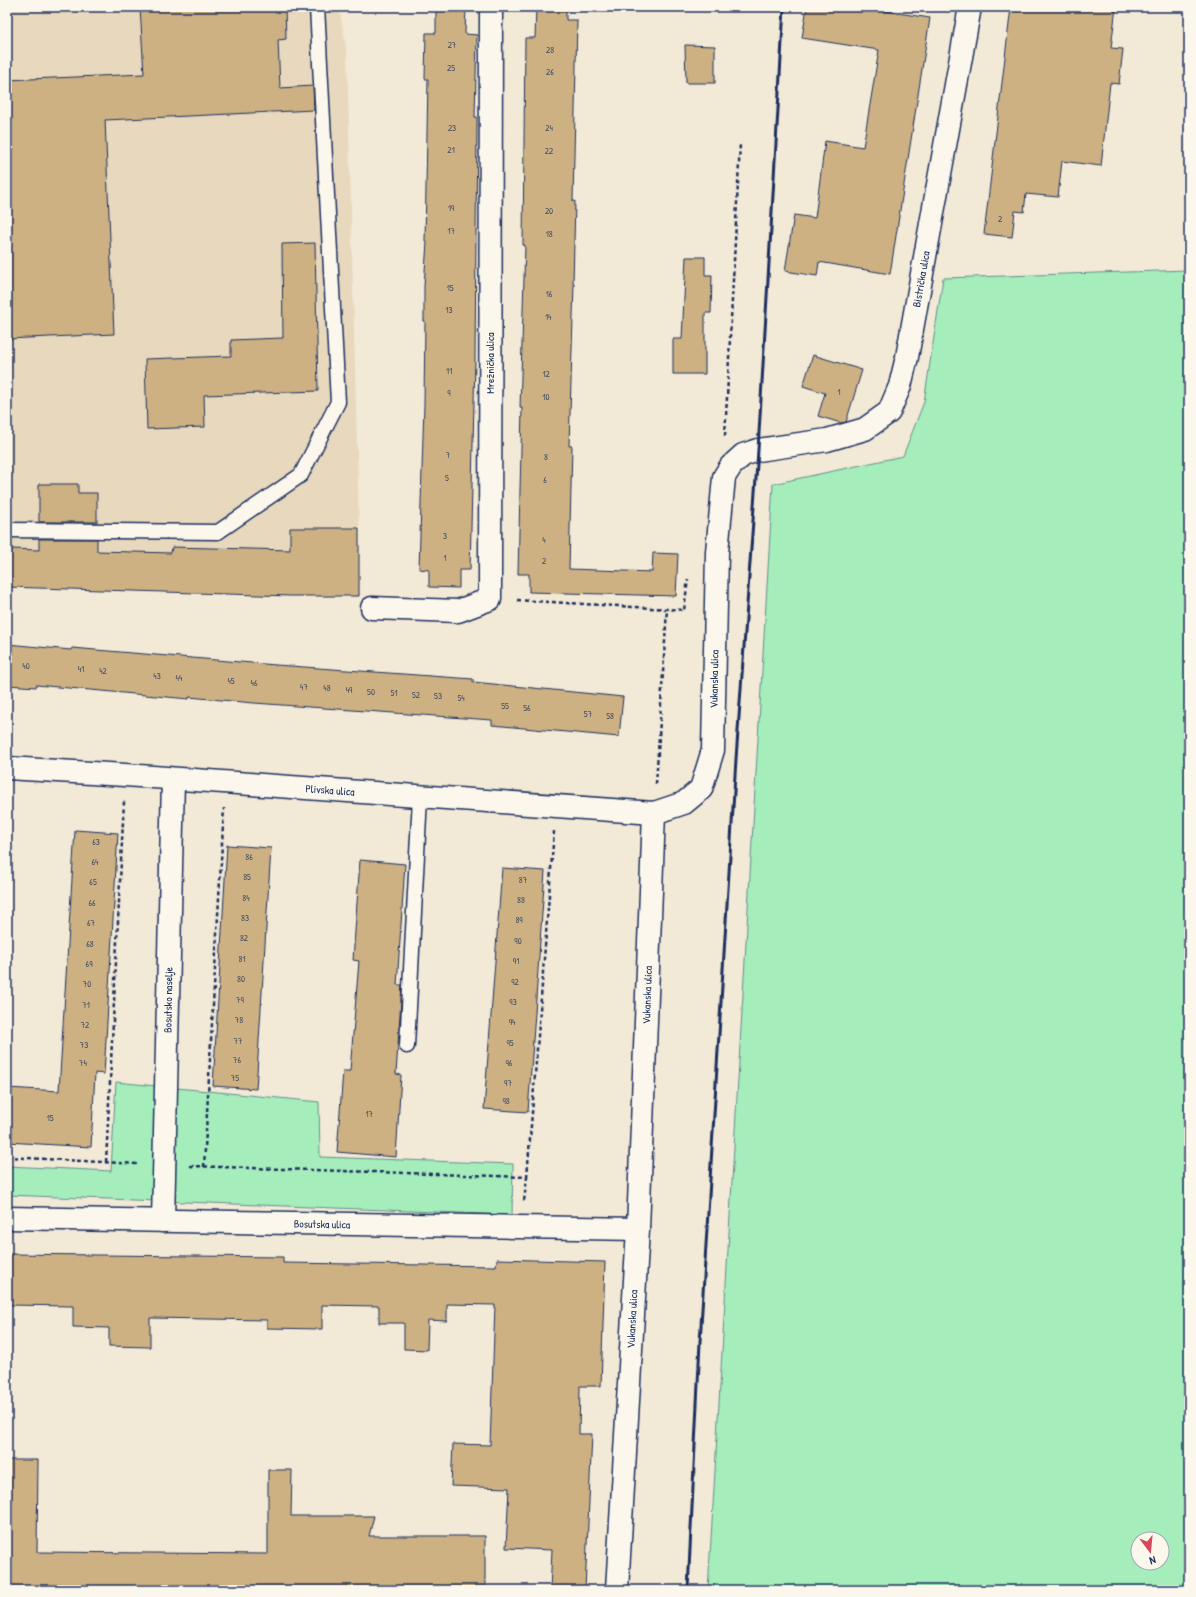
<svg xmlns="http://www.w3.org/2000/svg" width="1196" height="1597" viewBox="0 0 1196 1597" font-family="'Patrick Hand',sans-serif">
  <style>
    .built { fill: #e7d8be }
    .green { fill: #a5eebb; stroke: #608e8c; fill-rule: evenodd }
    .building { fill: #ceb183; stroke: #1b2f5e }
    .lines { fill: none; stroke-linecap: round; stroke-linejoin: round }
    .service-casing { stroke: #1b2f5e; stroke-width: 17 }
    .minor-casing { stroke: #1b2f5e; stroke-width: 25 }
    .path { stroke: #1b2f5e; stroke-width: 2.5; stroke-dasharray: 4 3; stroke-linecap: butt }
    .service { stroke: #fbf7ec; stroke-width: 14 }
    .minor { stroke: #fbf7ec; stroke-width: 22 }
    .rail { stroke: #1b2f5e; stroke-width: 3 }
    .labels { text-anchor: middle; stroke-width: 3.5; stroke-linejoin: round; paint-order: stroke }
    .number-label { font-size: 9px; fill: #485067 }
    .street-label { font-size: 11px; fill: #1b2f5e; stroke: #fbf7ec }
  </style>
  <rect width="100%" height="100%" fill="#f2e9d7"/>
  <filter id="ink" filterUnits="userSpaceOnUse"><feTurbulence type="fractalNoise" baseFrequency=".025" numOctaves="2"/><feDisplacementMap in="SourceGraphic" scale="8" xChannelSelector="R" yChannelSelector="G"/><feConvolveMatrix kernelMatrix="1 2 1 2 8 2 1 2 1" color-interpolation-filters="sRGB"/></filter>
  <g filter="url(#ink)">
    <polygon class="built" points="7,7 339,7 347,53 359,528 359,596 290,596 7,587"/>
    <g class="green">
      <path d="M1189 270V1590H708L773 484 903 456 924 402 943 278ZM1138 1539H1162V1563H1138Z"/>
      <polygon points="116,1082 319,1102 320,1157 513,1164 512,1215 7,1195 7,1166 111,1171"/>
    </g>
    <g class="building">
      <polygon points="140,7 285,7 286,39 278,40 280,88 313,86 314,110 105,120 114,334 7,339 7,80 144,74"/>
      <polygon points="436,7 466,7 465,34 477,35 475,117 477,117 475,360 470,570 459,570 459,588 429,587 429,570 419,569 424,404 425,321 424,321 424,286 427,242 425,241 428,79 425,79 426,33 436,33"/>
      <polygon points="536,7 566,7 566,20 577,20 573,201 575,201 573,284 574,284 569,446 572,446 569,569 652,572 653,553 678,554 676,596 529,592 529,574 518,574 522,408 520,408 521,377 525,245 523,245 525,38 535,38"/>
      <polygon points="807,7 859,7 930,18 890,274 819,262 817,276 785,271 794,215 815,218 825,141 863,147 879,50 802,38"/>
      <polygon points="1011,7 1116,7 1111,48 1123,49 1119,84 1110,83 1101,166 1062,161 1058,197 1026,194 1024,212 1015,211 1012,237 984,234"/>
      <polygon points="685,45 715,46 715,83 686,83"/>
      <polygon points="315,243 318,391 204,395 205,427 147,429 145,359 231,356 231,340 283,338 282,244"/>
      <polygon points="686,257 705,257 705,275 712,275 711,313 705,313 705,374 673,374 673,339 682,339"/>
      <polygon points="813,355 862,370 846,422 841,423 818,416 825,393 803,386"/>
      <polygon points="39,484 78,484 78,493 97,493 97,522 39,522"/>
      <polygon points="290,528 359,528 359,596 290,596 7,587 7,557 9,557 11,549 39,550 39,539 97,539 97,551 171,553 172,547 290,550"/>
      <polygon points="7,644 71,650 72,648 276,665 473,679 473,682 623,697 619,737 492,725 492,720 254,703 189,697 189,699 36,685 36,687 7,685"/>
      <polygon points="75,830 118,833 104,1074 95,1073 91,1147 7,1142 7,1088 59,1091"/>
      <polygon points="227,845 271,848 256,1089 213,1086"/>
      <polygon points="360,860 405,864 397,985 402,985 396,1074 401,1075 396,1157 337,1152 343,1071 350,1071 359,961 353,960"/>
      <polygon points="502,868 545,871 528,1112 484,1109"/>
      <polygon points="7,1254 283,1257 283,1263 496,1266 497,1259 605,1262 601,1386 580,1386 579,1434 592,1434 585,1590 550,1590 552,1550 506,1548 509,1488 451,1486 453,1444 490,1445 495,1305 447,1304 447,1321 428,1320 427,1350 404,1349 404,1323 379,1323 379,1306 322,1305 322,1329 267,1328 267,1320 150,1318 150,1347 109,1346 109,1328 73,1327 73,1306 7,1305"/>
      <polygon points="7,1460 38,1460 37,1552 268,1554 268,1470 292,1470 291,1516 374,1516 369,1536 485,1536 485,1590 7,1590"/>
    </g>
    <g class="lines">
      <defs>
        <g id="service">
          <polyline points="7,530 218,532 301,475 338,402 317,7"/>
          <polyline points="407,1046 420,797"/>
        </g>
        <g id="minor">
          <polyline points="372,608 458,611 490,599 491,7"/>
          <polyline points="7,768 125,775 654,813 684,803 701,789 713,750 717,552 724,477 731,466 743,455 758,450 827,440 865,429 889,412 900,386 907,357 970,7"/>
          <polyline points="7,1218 638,1229"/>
          <polyline points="163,1221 173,779"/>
          <polyline points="617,1590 638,1229 654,813"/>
        </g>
      </defs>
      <use href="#service" class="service-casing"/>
      <use href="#minor" class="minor-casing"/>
      <g class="path">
        <polyline points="725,436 740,144"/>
        <polyline points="517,600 684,610 688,579"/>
        <polyline points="656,784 667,609"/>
        <polyline points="7,1157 139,1164"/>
        <polyline points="106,1162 124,801"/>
        <polyline points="190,1166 527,1177 524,1201"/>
        <polyline points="204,1167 224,808"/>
        <polyline points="527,1177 554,831"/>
      </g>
      <use href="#service" class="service"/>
      <use href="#minor" class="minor"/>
      <polyline class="rail" points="688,1590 700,1342 736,759 758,450 784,7"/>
    </g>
  </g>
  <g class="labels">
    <g class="number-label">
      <text x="452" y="48">27</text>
      <text x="550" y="53">28</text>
      <text x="451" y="71">25</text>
      <text x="550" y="75">26</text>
      <text x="452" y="131">23</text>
      <text x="549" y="131">24</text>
      <text x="451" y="153">21</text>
      <text x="549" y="154">22</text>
      <text x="451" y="211">19</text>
      <text x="549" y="214">20</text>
      <text x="1000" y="222">2</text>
      <text x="451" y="234">17</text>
      <text x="549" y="237">18</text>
      <text x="450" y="291">15</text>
      <text x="549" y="297">16</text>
      <text x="449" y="313">13</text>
      <text x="548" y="320">14</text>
      <text x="449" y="374">11</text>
      <text x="546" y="377">12</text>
      <text x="839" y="395">1</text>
      <text x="449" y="396">9</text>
      <text x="546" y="400">10</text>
      <text x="448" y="458">7</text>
      <text x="546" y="460">8</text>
      <text x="447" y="481">5</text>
      <text x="545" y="483">6</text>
      <text x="445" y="539">3</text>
      <text x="544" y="543">4</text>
      <text x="445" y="561">1</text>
      <text x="544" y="564">2</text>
      <text x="26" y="669">40</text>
      <text x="81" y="672">41</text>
      <text x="103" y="674">42</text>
      <text x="157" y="679">43</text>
      <text x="179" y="681">44</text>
      <text x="231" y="684">45</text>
      <text x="254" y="686">46</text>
      <text x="304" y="690">47</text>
      <text x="327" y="691">48</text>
      <text x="349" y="693">49</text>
      <text x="371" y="695">50</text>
      <text x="394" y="696">51</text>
      <text x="416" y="698">52</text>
      <text x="438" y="699">53</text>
      <text x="461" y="701">54</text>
      <text x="505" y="709">55</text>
      <text x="527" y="711">56</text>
      <text x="588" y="717">57</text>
      <text x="610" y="719">58</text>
      <text x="96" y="845">63</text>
      <text x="249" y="860">86</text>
      <text x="95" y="865">64</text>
      <text x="247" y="880">85</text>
      <text x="523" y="883">87</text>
      <text x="93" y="885">65</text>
      <text x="246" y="901">84</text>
      <text x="521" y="903">88</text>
      <text x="92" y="906">66</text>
      <text x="245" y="921">83</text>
      <text x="519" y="923">89</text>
      <text x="91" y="926">67</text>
      <text x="244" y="941">82</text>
      <text x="518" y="944">90</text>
      <text x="90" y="947">68</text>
      <text x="242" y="962">81</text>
      <text x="516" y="964">91</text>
      <text x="89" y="967">69</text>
      <text x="241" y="982">80</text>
      <text x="515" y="985">92</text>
      <text x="87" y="987">70</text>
      <text x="240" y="1003">79</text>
      <text x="513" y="1005">93</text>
      <text x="86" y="1008">71</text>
      <text x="239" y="1023">78</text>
      <text x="512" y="1025">94</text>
      <text x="85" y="1028">72</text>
      <text x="238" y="1044">77</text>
      <text x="510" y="1046">95</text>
      <text x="84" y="1048">73</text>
      <text x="237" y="1063">76</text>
      <text x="83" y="1066">74</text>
      <text x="509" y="1066">96</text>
      <text x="235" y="1081">75</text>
      <text x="508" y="1086">97</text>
      <text x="506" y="1104">98</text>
      <text x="369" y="1117">17</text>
      <text x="50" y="1121">15</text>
    </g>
    <g class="street-label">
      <text transform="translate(921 279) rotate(-80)" y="4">Bistrička ulica</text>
      <text transform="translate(490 363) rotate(-90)" y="4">Mrežnička ulica</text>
      <text transform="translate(714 679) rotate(-89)" y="4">Vukanska ulica</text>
      <text transform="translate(330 790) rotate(4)" y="4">Plivska ulica</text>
      <text transform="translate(647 995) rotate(-88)" y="4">Vukanska ulica</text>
      <text transform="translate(168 1000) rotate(-89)" y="4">Bosutsko naselje</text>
      <text transform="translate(322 1224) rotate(1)" y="4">Bosutska ulica</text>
      <text transform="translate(632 1319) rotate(-87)" y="4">Vukanska ulica</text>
    </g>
  </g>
  <rect width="1196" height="1597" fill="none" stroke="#fbf7ec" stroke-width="24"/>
  <rect x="12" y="12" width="1172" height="1573" fill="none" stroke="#1b2f5e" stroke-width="1.5" filter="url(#ink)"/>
  <g transform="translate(1150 1551) rotate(164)"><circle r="19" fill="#fbf7ec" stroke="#a1a7b3"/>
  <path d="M0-3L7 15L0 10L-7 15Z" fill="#d1495b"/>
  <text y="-6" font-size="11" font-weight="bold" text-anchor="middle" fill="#1b2f5e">N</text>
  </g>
</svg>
